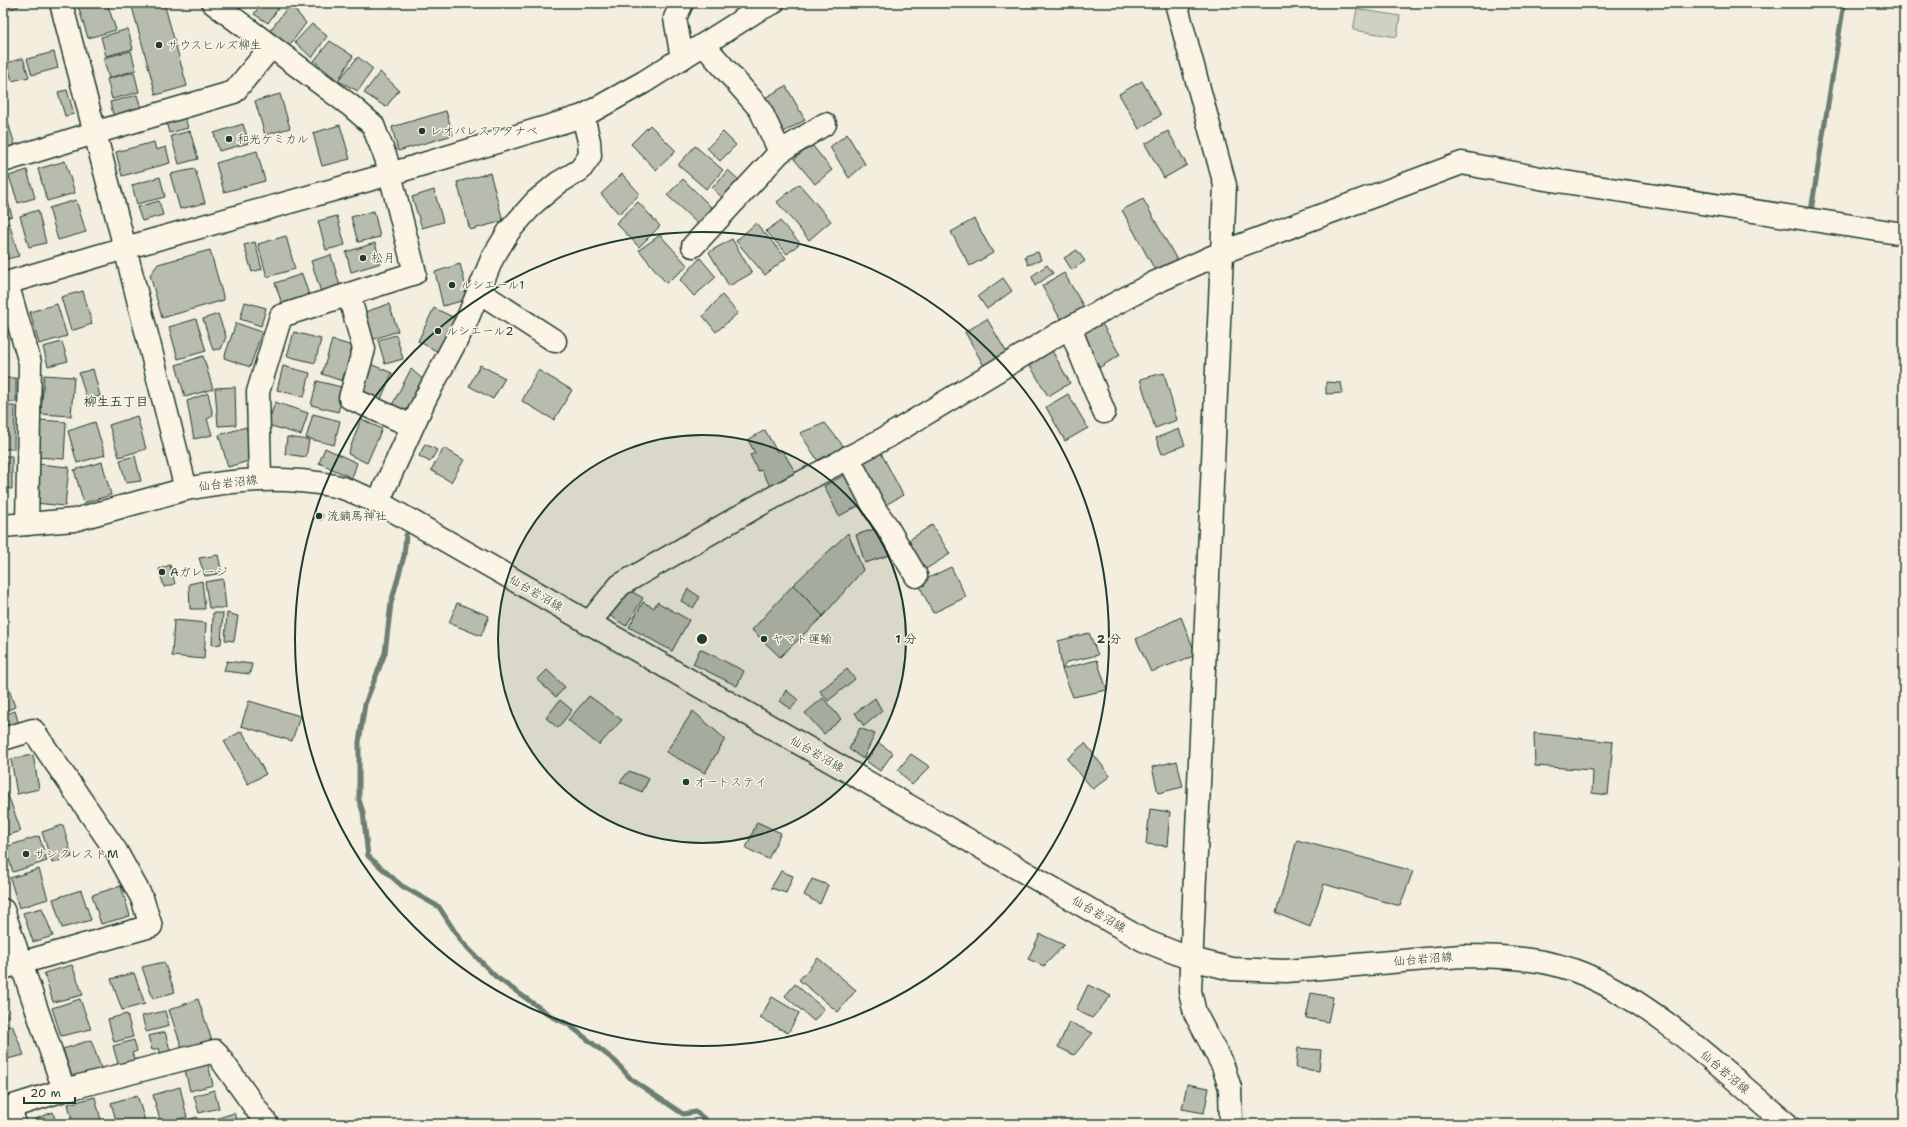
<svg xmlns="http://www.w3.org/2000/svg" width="1907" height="1127" viewBox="0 0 1907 1127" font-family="'Shantell Sans','Klee One',sans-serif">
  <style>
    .green { fill: #d0d1c2; stroke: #78877b }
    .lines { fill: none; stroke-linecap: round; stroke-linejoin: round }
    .stream { stroke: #6c7d72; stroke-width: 5 }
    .building { fill: #b8bcae; stroke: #1f3d34 }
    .minor-casing { stroke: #1f3d34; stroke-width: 25 }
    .major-casing { stroke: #1f3d34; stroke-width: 25 }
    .minor { stroke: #fcf5e5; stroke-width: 22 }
    .major { stroke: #fcf5e5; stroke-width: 22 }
    .ring { fill: none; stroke: #1f3d34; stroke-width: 2 }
    .poi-dot { fill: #1f3d34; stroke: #fcf5e5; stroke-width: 1.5 }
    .labels { text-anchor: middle; stroke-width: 3; stroke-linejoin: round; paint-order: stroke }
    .poi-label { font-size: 12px; fill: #1f3d34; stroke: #fcf5e5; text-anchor: start }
    .street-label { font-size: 12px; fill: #1f3d34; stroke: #fcf5e5 }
    .neighbourhood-label { font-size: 13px; font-weight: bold; fill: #1f3d34; stroke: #fcf5e5 }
    .centre { fill: #1f3d34; stroke: #fcf5e5; stroke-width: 2 }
    .ring-label { font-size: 12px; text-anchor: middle; font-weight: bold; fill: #1f3d34; stroke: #fcf5e5; stroke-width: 3; stroke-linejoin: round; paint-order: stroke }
  </style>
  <rect width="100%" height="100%" fill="#f3eede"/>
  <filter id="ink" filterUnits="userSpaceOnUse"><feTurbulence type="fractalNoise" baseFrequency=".025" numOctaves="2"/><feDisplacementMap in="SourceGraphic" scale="8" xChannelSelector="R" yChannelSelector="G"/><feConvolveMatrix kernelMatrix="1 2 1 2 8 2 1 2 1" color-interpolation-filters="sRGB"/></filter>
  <g filter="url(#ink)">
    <polygon class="green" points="1357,9 1400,16 1397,37 1353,30"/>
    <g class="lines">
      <g class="stream">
        <polyline points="1811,211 1844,3"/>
        <polyline points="406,535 404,556 391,603 385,653 365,704 359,742 359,800 363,812 368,856 402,886 439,907 461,941 496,977 554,1018 568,1024 615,1061 631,1079 683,1114 696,1112 711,1124"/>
      </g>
    </g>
    <g class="building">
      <polygon points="3,3 18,3 19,6 3,11"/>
      <polygon points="87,3 107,3 116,30 88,38 78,6"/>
      <polygon points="131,3 164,3 187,86 156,95"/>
      <polygon points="262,3 282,3 268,23 254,14"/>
      <polygon points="290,4 306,23 289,46 269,32"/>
      <polygon points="312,24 327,36 312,58 295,42"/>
      <polygon points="128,29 133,49 106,56 101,37"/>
      <polygon points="330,41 353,56 338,81 314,61"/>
      <polygon points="131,51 136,70 109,78 103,58"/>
      <polygon points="54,52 58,68 32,75 27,59"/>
      <polygon points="358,57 373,69 358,91 338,81"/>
      <polygon points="23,58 29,77 12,81 7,63"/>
      <polygon points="134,72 139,92 112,99 107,79"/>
      <polygon points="380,72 399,90 386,107 364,93"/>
      <polygon points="1142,81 1161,115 1139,129 1119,94"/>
      <polygon points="786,86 805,120 782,133 763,99"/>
      <polygon points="67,90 74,114 65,116 58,92"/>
      <polygon points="280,94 290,128 265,135 255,101"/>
      <polygon points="137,95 143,114 115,122 110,102"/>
      <polygon points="446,111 453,135 398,151 392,127"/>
      <polygon points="184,113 188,128 169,133 165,118"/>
      <polygon points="6,116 16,148 3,152 3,117"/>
      <polygon points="243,124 249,143 219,151 214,133"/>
      <polygon points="340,125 350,159 322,166 313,133"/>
      <polygon points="650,125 676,151 656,170 631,144"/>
      <polygon points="190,131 198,159 179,164 171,136"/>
      <polygon points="1168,131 1187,165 1164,178 1145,144"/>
      <polygon points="723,132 736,145 720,161 707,148"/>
      <polygon points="847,134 865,164 849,178 830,147"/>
      <polygon points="154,142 156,150 166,147 170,163 122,176 116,152"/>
      <polygon points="812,145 832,170 815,184 794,159"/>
      <polygon points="695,146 723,170 706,189 678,165"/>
      <polygon points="257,151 265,181 224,192 216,163"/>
      <polygon points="65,161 75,193 47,201 38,169"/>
      <polygon points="195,169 205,203 180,209 170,174"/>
      <polygon points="27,170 35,198 18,203 9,176"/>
      <polygon points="728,170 742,183 726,201 712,188"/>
      <polygon points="490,173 503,221 470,230 457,182"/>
      <polygon points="622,174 640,194 619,214 601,194"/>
      <polygon points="160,177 165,197 137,204 132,185"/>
      <polygon points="683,179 713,209 698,224 667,195"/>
      <polygon points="3,184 12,216 3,219"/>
      <polygon points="799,184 831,221 809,240 777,202"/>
      <polygon points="434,190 443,222 422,228 412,197"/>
      <polygon points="1143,199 1177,260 1155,270 1122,210"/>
      <polygon points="76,200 86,232 58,240 49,208"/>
      <polygon points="159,201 163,215 142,221 137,207"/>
      <polygon points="638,202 660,226 639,247 616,223"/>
      <polygon points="38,210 46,243 29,247 20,216"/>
      <polygon points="374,211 380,237 358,242 351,217"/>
      <polygon points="337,216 345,245 326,250 318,221"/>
      <polygon points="974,219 993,253 970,266 951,232"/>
      <polygon points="780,221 800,243 787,254 766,231"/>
      <polygon points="9,223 19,256 3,260 3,225"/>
      <polygon points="756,223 786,258 765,275 736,241"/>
      <polygon points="660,235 688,266 666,283 639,250"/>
      <polygon points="286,236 295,269 267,277 258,244"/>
      <polygon points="732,239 752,273 729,286 709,252"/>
      <polygon points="255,242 262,269 252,272 244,245"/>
      <polygon points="375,243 381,263 351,272 346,252"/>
      <polygon points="210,250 224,300 162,318 150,275 158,264"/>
      <polygon points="1077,250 1085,261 1072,270 1064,258"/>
      <polygon points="1038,252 1041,260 1028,265 1025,256"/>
      <polygon points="331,255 340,286 321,292 311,261"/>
      <polygon points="700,258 716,277 694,296 680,280"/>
      <polygon points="460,264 469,299 443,306 435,272"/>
      <polygon points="1047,265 1053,273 1035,286 1032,276"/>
      <polygon points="1064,273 1084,307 1061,320 1042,286"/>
      <polygon points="302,274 311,301 284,310 275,283"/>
      <polygon points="1003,278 1012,291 987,309 978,296"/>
      <polygon points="83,291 92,324 71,331 61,297"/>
      <polygon points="722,295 738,313 716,332 703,316"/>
      <polygon points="245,302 266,308 261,326 240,319"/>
      <polygon points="57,304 67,336 39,344 30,312"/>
      <polygon points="389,304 398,331 371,340 362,313"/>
      <polygon points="434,308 459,320 442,354 418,341"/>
      <polygon points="218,314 226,337 221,349 213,350 203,319"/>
      <polygon points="196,319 206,351 178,359 169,327"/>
      <polygon points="987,319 1007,353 984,366 965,332"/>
      <polygon points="1101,322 1120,355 1097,369 1078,335"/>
      <polygon points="236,323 262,332 250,367 224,358"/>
      <polygon points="294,332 321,339 315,363 287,356"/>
      <polygon points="396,335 403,359 385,364 378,340"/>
      <polygon points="332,340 353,346 342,381 322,374"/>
      <polygon points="62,342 68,361 48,366 43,347"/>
      <polygon points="1051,349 1070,383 1048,396 1028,362"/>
      <polygon points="203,356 213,389 185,397 176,365"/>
      <polygon points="370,364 392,373 378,406 358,396"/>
      <polygon points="480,365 505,378 493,399 469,386"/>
      <polygon points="283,366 310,373 304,397 277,390"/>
      <polygon points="93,369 100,396 87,400 79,373"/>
      <polygon points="411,369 427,383 407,416 390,409"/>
      <polygon points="538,370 572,390 554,420 522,401"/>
      <polygon points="1164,373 1177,420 1155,428 1140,379"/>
      <polygon points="44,375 74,377 71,416 41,414"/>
      <rect x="3" y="378" width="13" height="24"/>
      <polygon points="317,381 345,388 338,412 311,405"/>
      <polygon points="1326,382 1341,383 1343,393 1326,394"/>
      <polygon points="235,387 236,425 218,426 215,388"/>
      <polygon points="208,393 213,416 207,419 212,435 194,439 187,401"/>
      <polygon points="1068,394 1088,428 1065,441 1046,407"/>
      <polygon points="275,402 308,413 301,435 268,425"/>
      <polygon points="3,406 15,406 14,449 3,449"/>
      <polygon points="313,414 340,421 334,445 306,438"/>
      <polygon points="137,416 146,449 119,457 109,425"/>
      <polygon points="361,419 382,429 367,463 348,454"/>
      <polygon points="40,420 66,422 64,459 37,457"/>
      <polygon points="95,422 105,455 77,463 68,431"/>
      <polygon points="825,423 844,447 820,464 800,433"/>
      <polygon points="246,427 256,459 228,467 219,435"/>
      <polygon points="1179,429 1185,445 1162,454 1156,438"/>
      <polygon points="765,430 777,452 782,450 797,475 772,489 761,470 758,471 750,455 755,453 748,440"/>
      <polygon points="287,437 309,440 306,457 285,454"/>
      <polygon points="425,444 437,450 430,462 419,456"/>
      <polygon points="325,448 357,463 352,478 319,463"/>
      <polygon points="444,448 464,460 451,482 431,470"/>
      <polygon points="880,451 903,495 880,508 856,463"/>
      <polygon points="3,456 12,456 12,489 3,488"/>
      <polygon points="135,456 141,481 126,483 120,460"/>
      <polygon points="102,462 111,495 84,503 74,470"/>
      <polygon points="38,464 69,467 65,506 35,503"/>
      <polygon points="850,472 866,502 839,516 824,486"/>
      <polygon points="317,513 323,515 321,520 315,518"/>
      <polygon points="886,525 896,553 865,563 856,535"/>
      <polygon points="932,525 950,554 921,572 903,544"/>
      <polygon points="848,533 863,570 823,616 793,585"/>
      <polygon points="218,555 222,573 205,576 199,558"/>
      <polygon points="170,565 175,584 164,587 159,569"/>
      <polygon points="951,567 966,597 933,613 918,583"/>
      <polygon points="223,579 226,608 209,608 205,582"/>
      <polygon points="202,581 205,609 190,609 189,584"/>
      <polygon points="793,585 823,616 780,657 752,630"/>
      <polygon points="625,588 643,598 626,626 609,615"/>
      <polygon points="688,589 700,597 693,608 681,601"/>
      <polygon points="643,602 654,608 657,602 689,620 672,651 629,627"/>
      <polygon points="457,603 489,616 481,636 449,623"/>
      <polygon points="213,613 223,613 221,644 212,645"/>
      <polygon points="227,613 238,616 234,641 225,640"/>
      <polygon points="1181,617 1196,655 1151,672 1136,639"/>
      <polygon points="174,620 206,623 204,659 172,656"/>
      <polygon points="1089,633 1098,655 1067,662 1062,669 1058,641"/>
      <polygon points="700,649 744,671 737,686 693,664"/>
      <polygon points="1097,660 1107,690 1073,697 1062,669"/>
      <polygon points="227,661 252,664 250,674 224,671"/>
      <polygon points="847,669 855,679 828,701 820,691"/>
      <polygon points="547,670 565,687 556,697 537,680"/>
      <polygon points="3,678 5,678 15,707 3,712"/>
      <polygon points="786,690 798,700 791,709 780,701"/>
      <polygon points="589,696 622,720 599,745 568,720"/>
      <polygon points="823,698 841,719 824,734 805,713"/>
      <polygon points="875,698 882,711 864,726 855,713"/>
      <polygon points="560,700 572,710 558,728 546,718"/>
      <polygon points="249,701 300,716 292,741 241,726"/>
      <polygon points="15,711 20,728 3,733 3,715"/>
      <polygon points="693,711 725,739 705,773 666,752"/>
      <polygon points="860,728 875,734 863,759 849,749"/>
      <polygon points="242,731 266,774 248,784 224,741"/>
      <polygon points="1534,733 1613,742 1608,795 1592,793 1593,770 1535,766"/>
      <polygon points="879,743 893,753 880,771 866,761"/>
      <polygon points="1085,743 1110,776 1093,789 1067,759"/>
      <polygon points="911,754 930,767 912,785 898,770"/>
      <polygon points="33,755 39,789 17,794 11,759"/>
      <polygon points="1177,761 1183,787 1158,793 1152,767"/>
      <polygon points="629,771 649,779 642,792 620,782"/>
      <polygon points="8,795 21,831 3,837 3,797"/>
      <polygon points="1150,809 1170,812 1167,846 1146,844"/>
      <polygon points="757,822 781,833 768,859 746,848"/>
      <polygon points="63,825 72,857 52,863 42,832"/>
      <polygon points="39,836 47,861 13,872 5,847"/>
      <polygon points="1297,840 1413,871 1400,906 1324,884 1310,927 1276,913"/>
      <polygon points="39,869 48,899 19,908 10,878"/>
      <polygon points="781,871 793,876 786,893 771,888"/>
      <polygon points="812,879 828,885 820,904 804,895"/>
      <polygon points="121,886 130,916 101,924 92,895"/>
      <polygon points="81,890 91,920 62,928 53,899"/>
      <polygon points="42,908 53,936 33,942 23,913"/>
      <polygon points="1040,934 1064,945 1044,966 1028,959"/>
      <polygon points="818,958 856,990 838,1012 799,980"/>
      <polygon points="164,962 175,992 153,999 142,967"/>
      <polygon points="72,965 83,995 53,1002 44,973"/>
      <polygon points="134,973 145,1004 122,1010 111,979"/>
      <polygon points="795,984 824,1009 814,1021 785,996"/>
      <polygon points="1088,985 1111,996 1092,1018 1076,1010"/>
      <polygon points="1311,993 1333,997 1328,1022 1306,1018"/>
      <polygon points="772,997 799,1013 788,1033 760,1018"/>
      <polygon points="80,999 91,1029 61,1036 52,1008"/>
      <polygon points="198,999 212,1041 182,1048 169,1010"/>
      <polygon points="3,1005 8,1018 3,1019"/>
      <polygon points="165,1011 169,1026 146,1032 142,1016"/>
      <polygon points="127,1014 133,1037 114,1042 108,1019"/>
      <polygon points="1069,1022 1093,1033 1074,1055 1058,1047"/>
      <polygon points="12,1025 24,1055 3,1060 3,1028"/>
      <polygon points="165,1032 172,1057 162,1060 159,1048 152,1050 148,1036"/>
      <polygon points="91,1040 102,1071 72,1078 63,1049"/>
      <polygon points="134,1040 137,1051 132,1053 135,1062 119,1067 113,1046"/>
      <polygon points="1298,1048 1321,1050 1319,1071 1296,1068"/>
      <polygon points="208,1064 213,1085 190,1091 185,1070"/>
      <polygon points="1187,1084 1209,1088 1204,1113 1182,1109"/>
      <polygon points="180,1087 187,1117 161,1124 153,1095"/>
      <polygon points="214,1090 219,1108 199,1113 194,1096"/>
      <polygon points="137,1095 146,1124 117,1124 111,1103"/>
      <polygon points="95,1097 102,1124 73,1124 68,1104"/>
      <polygon points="53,1112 56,1124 26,1124 26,1123"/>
      <polygon points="234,1113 238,1124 207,1124 206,1122"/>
      <polygon points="197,1117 199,1124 173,1124"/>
    </g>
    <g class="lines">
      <defs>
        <g id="minor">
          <polyline points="61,3 125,248 390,174 583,116 644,82 758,10 773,3"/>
          <polyline points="213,3 351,106 373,125 377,136 386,158 415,273 281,316 258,392 260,478"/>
          <polyline points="682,3 675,18 682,58"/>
          <polyline points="1176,3 1225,185 1190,991 1195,1013 1223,1066 1230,1088 1231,1124"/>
          <polyline points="780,152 825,124"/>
          <polyline points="3,161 94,133 234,92 271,47"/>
          <polyline points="693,246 780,152 760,109 704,45"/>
          <polyline points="7,283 30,363 27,524"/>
          <polyline points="479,292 555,341"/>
          <polyline points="349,295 364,349 350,398 412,426"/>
          <polyline points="1070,328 1104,412"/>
          <polyline points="848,457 876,511 886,525 916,576"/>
          <polyline points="378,502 426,397 466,322 492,259 509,231 535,202 558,183 580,170 590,156 589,141 583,116"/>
          <polyline points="3,526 74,520 186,489"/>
          <polyline points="588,624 620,585 761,504 887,437 1058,334 1154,283 1223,252 1462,163 1545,179 1904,234"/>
          <polyline points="3,739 33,730 116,851 142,898 151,926 3,968"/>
          <polyline points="3,910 64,1090"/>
          <polyline points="15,1124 10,1107 64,1090 215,1051 267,1124"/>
        </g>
        <path id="major" d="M3 284 125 248 186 489C237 479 284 476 335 486 349 489 364 497 378 502L1143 940 1191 959 1232 969 1286 971 1461 956C1502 956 1548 958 1586 975 1661 1008 1724 1072 1787 1124"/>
      </defs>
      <use href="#minor" class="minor-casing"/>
      <use href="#major" class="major-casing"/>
      <use href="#minor" class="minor"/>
      <use href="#major" class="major"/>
    </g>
  </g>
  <circle cx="702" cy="639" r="204" fill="#1f3d34" fill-opacity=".12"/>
  <g class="ring">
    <circle cx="702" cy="639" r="204"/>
    <circle cx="702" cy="639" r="407"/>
  </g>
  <g class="poi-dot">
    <circle cx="159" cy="45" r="4"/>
    <circle cx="422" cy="131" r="4"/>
    <circle cx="229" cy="139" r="4"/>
    <circle cx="363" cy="258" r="4"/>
    <circle cx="452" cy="285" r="4"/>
    <circle cx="438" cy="331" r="4"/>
    <circle cx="319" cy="516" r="4"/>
    <circle cx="162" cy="572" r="4"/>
    <circle cx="764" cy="639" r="4"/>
    <circle cx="686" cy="782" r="4"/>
    <circle cx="26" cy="854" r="4"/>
  </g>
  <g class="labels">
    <g class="poi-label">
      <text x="167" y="49">サウスヒルズ柳生</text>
      <text x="430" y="135">レオパレスワタナベ</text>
      <text x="237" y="143">和光ケミカル</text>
      <text x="371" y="262">松月</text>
      <text x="460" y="289">ルシエール1</text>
      <text x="446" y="335">ルシエール2</text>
      <text x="327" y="520">流鏑馬神社</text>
      <text x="170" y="576">Aガレージ</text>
      <text x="772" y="643">ヤマト運輸</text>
      <text x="694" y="786">オートステイ</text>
      <text x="34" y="858">サンクレストM</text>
    </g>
    <g class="street-label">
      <text transform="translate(228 483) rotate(-7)" y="4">仙台岩沼線</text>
      <text transform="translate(536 593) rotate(30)" y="4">仙台岩沼線</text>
      <text transform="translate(817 754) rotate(30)" y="4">仙台岩沼線</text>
      <text transform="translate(1099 914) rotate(30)" y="4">仙台岩沼線</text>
      <text transform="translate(1423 959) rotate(-5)" y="4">仙台岩沼線</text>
      <text transform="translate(1725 1072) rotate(40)" y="4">仙台岩沼線</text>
    </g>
    <g class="neighbourhood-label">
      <text x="116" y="406">柳生五丁目</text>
    </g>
  </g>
  <circle cx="702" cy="639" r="6" class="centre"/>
  <g class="ring-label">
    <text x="906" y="643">1 分</text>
    <text x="1109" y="643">2 分</text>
  </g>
  <rect width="1907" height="1127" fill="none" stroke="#fcf5e5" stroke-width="16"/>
  <rect x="8" y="8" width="1891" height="1111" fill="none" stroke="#1f3d34" stroke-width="1.5" filter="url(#ink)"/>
  <path d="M24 1097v6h51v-6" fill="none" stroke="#1f3d34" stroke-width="2"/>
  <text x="30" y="1097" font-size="12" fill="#1f3d34" stroke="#fcf5e5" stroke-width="3" paint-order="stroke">20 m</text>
</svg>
